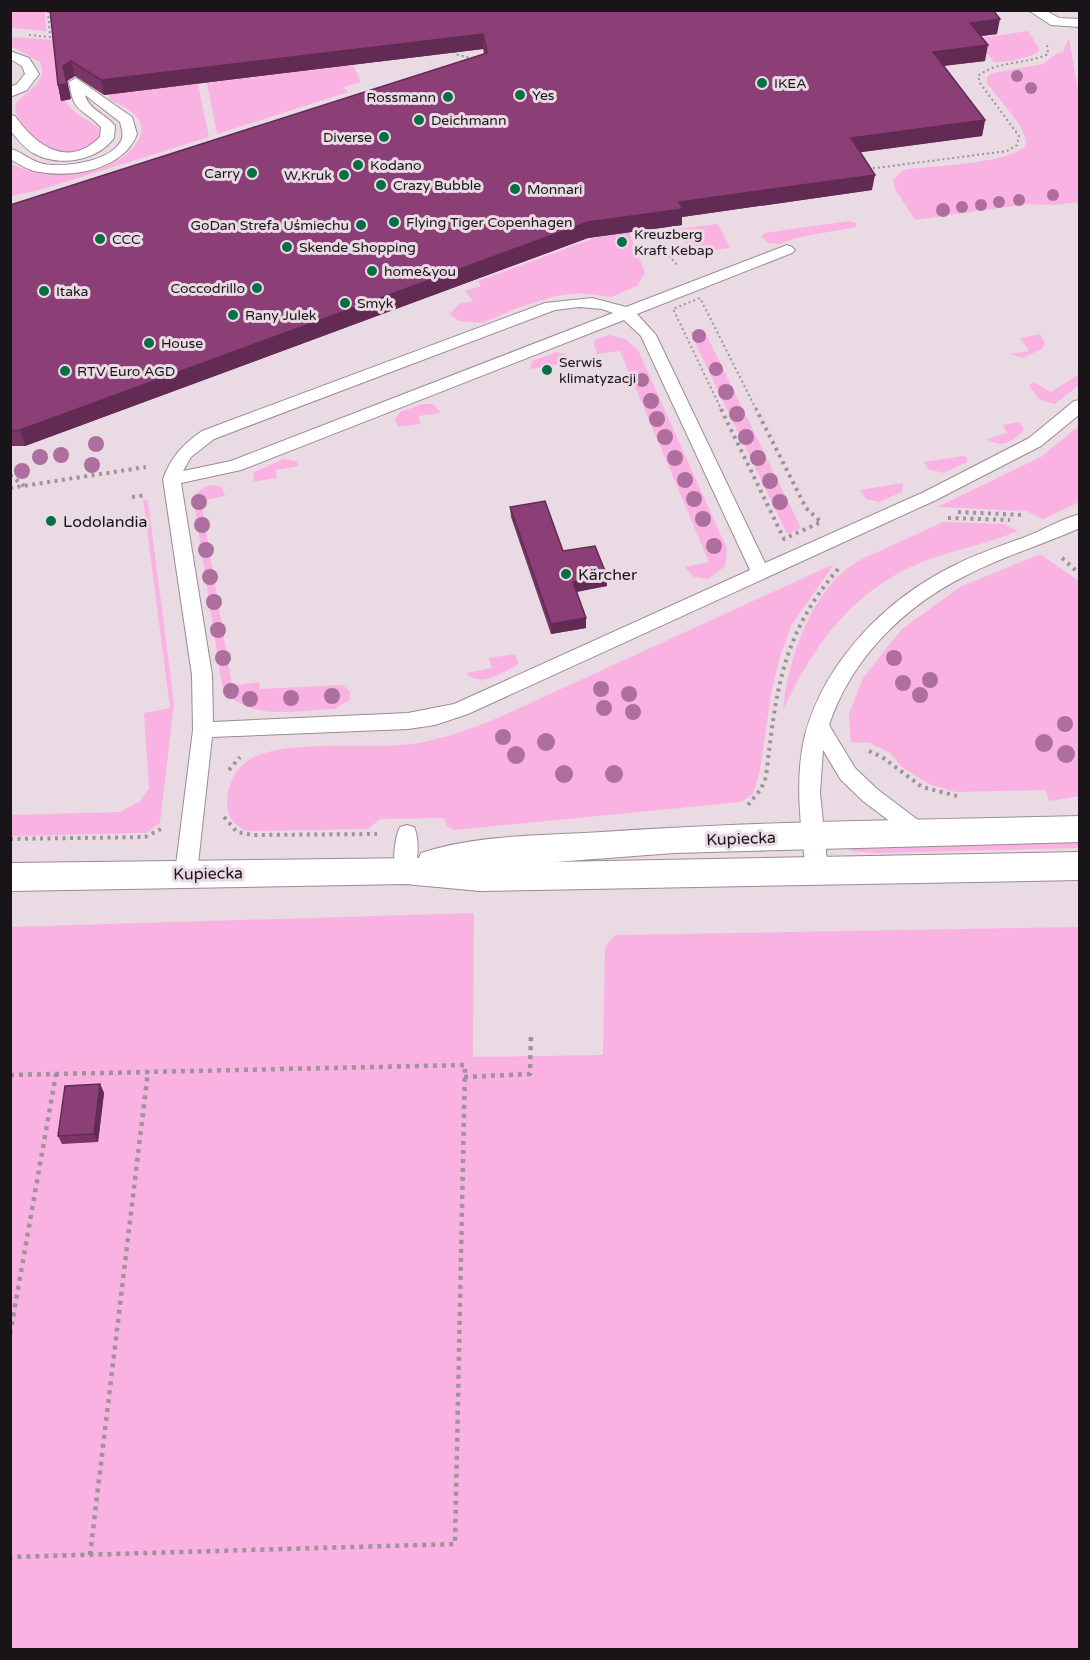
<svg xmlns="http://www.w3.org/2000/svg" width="1090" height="1660" viewBox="0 0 1090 1660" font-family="'Varela Round',sans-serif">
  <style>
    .green { fill: #f9b2e2 }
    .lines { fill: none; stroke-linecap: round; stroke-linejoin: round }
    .lane-casing { stroke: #9a8b94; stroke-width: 2 }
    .street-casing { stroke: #9a8b94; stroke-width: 2 }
    .path-far2 { stroke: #9f939a; stroke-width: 2; stroke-dasharray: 2 3; stroke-linecap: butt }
    .path-far1 { stroke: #9f939a; stroke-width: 4; stroke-dasharray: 3 4.5; stroke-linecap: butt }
    .path { stroke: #9f939a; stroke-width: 4.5; stroke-dasharray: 4 5; stroke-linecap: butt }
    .lane { fill: #fff; fill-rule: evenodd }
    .street { fill: #fff; fill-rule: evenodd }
    .tree { fill: #ae6f9e }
    .wall { fill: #783566 }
    .shaded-wall { fill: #622b53 }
    .building { fill: #8c3e77; stroke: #622b53; stroke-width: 1.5 }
    .poi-dot { fill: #066f46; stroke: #eadae4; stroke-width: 2 }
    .labels { text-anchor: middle; stroke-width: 6; stroke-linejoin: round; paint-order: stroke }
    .far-poi-label { font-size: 14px; fill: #191417; stroke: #eadae4; text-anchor: start }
    .poi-label { font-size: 16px; fill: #191417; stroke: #eadae4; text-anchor: start }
    .street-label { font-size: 16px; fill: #191417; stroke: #eadae4 }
  </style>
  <rect width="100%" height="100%" fill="#eadae4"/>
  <g class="green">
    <polygon points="10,11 45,11 46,31 11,28"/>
    <path d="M1028 31 1039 48 1038 52C1025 60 1010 61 994 62L975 39Z"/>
    <path d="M10 37 56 40 61 100H65C72 114 88 119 99 128L100 136C90 154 61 156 44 147 38 143 33 135 28 130 21 122 15 116 15 105 26 90 49 83 40 62L11 46Z"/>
    <path d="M1069 38 1079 96V202L1055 205 1027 204 915 220 895 189 893 180 902 171 909 169C933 166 1011 163 1025 146L1026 140 1020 125 987 83V77L992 73 1043 64 1056 54 1063 52Z"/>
    <polygon points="353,65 361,82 343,87 348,92 217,134 207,83"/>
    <path d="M198 84 209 137 36 191 11 196 10 163C43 183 123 177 140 137 143 129 142 122 136 116 129 107 118 105 109 99L110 94Z"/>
    <polygon points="849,221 856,223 856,227 800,237 779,244 768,243 761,237 764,233"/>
    <polygon points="718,224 730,248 691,253 679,229"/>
    <polygon points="629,232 645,273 637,286 611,297 580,293 556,296 520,307 482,323 459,321 450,314 459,304 473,301 465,291 481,286 478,281 597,237"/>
    <polygon points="704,330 801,528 787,534 690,332"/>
    <polygon points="1040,334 1045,343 1043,348 1023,358 1009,354 1029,351 1020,338"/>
    <polygon points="609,335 625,339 638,350 727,549 725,566 708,579 694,577 685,567 709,562 620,351 597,354 594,344 595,339"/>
    <polygon points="557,352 569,356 570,363 530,369 532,361"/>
    <polygon points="1079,374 1079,385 1055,404 1040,400 1029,386 1033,382 1051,392"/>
    <polygon points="423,404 433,404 441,413 418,416 421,424 398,427 395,419 400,412"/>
    <path d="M1020 422 1024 430C1013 441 1001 449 987 439L1007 433 1003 425Z"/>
    <polygon points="1079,426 1079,502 1043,519 1026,511 937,507 1041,457"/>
    <polygon points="964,456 967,458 967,462 944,473 928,469 924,462"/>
    <polygon points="284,459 296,461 299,466 276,470 277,478 253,482 254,472"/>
    <polygon points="903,483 902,492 879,502 866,499 860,490"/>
    <path d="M216 485 222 487 225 496 201 501 232 686 259 682 260 689 343 685 350 692V700L334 709C299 710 242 723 222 685L194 503 196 493 207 486Z"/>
    <polygon points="143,499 148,501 174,703 160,823 146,833 11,836 11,815 120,812 140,801 149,788 144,713 170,708"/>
    <path d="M943 522 1004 524 1018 531C987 544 953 550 922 562 853 590 813 645 783 710 788 659 811 589 858 561Z"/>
    <polygon points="1040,554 1079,581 1079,796 1049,801 1046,790 956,792 931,785 902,767 890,753 870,743 851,742 849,714 863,678 902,629 960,587"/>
    <path d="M834 564 791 626 779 660 771 694 760 770 753 794 741 802 454 830 447 826 444 818 380 819 368 829 247 831C235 827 227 816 227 804 227 785 235 767 252 758 289 739 369 750 412 744 444 739 471 729 500 717Z"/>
    <path d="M515 654 518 663 516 666C501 673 481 688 466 673L492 668 489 658Z"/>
    <polygon points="1080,841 1079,848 874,853 851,851 847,847"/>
    <polygon points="474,913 473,1057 603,1055 605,947 615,935 1079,927 1079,1649 11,1649 10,927"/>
  </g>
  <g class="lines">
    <defs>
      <g id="lane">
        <polygon points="1028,10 1045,10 1059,18 1080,19 1080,27 1051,25"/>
        <polygon points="10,51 29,58 39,74 27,90 10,97 10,87 17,84 25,74 22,66 10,59"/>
        <path d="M76 78 132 117 137 134C124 169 74 178 40 172 30 171 20 165 10 159V149C21 151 29 160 40 163 59 169 107 162 119 144 125 137 122 130 120 122L85 95C89 110 106 114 115 126L114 138C97 161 60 167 35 154 25 149 17 139 10 130V115L15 116C36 146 68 169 100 137L101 127C82 107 74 115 69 82Z"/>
        <path d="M787 245 792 247 795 250 792 253 637 314 656 335 765 563 924 492 1029 438 1074 401 1080 400V414L1041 446 936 500 468 714 435 725 408 729 212 737 197 873 194 879 186 882 178 879 175 873 193 730 192 675 163 479C171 457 183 444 202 431L545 303 592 298 626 307ZM579 307 602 309 613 313 231 461 183 471 191 457 214 439 555 310ZM624 320 641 336 750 570 454 704 408 713 213 722 212 675 181 483 241 470Z"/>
        <path d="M1080 514V528C1042 545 1001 557 965 576 903 607 851 659 829 725L855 768 877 789 926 826 930 832 926 838 919 840 912 838 863 801 841 780 823 750 820 793 828 871 825 877 817 880 809 877 806 871C801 826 794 780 805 735 825 661 886 599 953 566 976 554 1001 546 1025 537 1043 530 1061 519 1080 514Z"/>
        <path d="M407 825 414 827C420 839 418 865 413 876L405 879 397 876C392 865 394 839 400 827Z"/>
      </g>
      <path id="street" d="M1080 816V842L674 853 555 862 1080 852V880L480 891 405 884 10 891V863L419 858 421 853C478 834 542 836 602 832 760 821 920 820 1080 816Z"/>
    </defs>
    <use href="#lane" class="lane-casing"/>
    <use href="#street" class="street-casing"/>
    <g class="path-far2">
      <polyline points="29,35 50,37 48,10"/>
      <polyline points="454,51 455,54 474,59"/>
      <path d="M868 169 1007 151 1017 145 1019 136 980 83 978 76C998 60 1026 65 1048 54L1047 45"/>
      <polyline points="650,226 659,244 678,266"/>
      <polyline points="722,411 673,309 700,298 757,411"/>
    </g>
    <g class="path-far1">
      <polyline points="721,409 784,539 821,522 806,508 756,409"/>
      <polyline points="10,475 24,486"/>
      <polyline points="10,488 146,467"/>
      <polyline points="132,497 146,495"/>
      <polyline points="958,512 1023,515"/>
      <polyline points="948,518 1010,520"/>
      <polyline points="1062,558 1080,574"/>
      <polyline points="869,751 882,757 922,787 957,796"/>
      <polyline points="229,770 240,757"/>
      <path d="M748 805 761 789 766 777C776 692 781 635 839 568"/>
      <polyline points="224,817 237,832 252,835 377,834"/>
      <polyline points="10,839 145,837 161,829"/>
    </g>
    <g class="path">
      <polyline points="10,1075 465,1065 455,1544 10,1557"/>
      <polyline points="464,1077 530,1074 531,1034"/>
      <polyline points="10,1334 56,1074"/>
      <polyline points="90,1555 148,1071"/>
    </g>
    <use href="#lane" class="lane"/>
    <use href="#street" class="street"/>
  </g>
  <g class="tree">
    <circle cx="1017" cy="76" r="6"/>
    <circle cx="1031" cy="88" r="6"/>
    <circle cx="1053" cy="195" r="6"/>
    <circle cx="1019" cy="200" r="6"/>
    <circle cx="999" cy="202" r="6"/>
    <circle cx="981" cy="205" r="6"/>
    <circle cx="962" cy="207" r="6"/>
    <circle cx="943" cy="210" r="7"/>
    <circle cx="699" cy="336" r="7"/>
    <circle cx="716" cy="369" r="7"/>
    <circle cx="642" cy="380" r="7"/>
    <circle cx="726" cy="392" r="8"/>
    <circle cx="651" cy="401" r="8"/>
    <circle cx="737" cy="414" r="8"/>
    <circle cx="657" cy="419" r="8"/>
    <circle cx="665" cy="437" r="8"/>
    <circle cx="746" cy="437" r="8"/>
    <circle cx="96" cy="444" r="8"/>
    <circle cx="61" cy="455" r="8"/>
    <circle cx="40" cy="457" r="8"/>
    <circle cx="675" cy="458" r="8"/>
    <circle cx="758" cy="458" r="8"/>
    <circle cx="92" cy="465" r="8"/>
    <circle cx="22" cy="471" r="8"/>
    <circle cx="685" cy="480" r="8"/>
    <circle cx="770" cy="481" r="8"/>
    <circle cx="694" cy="499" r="8"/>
    <circle cx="199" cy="502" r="8"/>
    <circle cx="780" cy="502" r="8"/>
    <circle cx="703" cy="519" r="8"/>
    <circle cx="202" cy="525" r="8"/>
    <circle cx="714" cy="546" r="8"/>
    <circle cx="206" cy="550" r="8"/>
    <circle cx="210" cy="577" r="8"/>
    <circle cx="214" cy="602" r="8"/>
    <circle cx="218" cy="630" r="8"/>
    <circle cx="223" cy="658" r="8"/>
    <circle cx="894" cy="658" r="8"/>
    <circle cx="930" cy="680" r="8"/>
    <circle cx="903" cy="683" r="8"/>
    <circle cx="601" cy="689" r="8"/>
    <circle cx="231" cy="691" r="8"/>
    <circle cx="629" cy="694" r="8"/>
    <circle cx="920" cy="695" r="8"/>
    <circle cx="332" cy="696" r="8"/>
    <circle cx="291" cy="698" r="8"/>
    <circle cx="250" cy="699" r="8"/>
    <circle cx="604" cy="708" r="8"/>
    <circle cx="633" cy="712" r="8"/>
    <circle cx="1065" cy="724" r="8"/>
    <circle cx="503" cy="737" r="8"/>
    <circle cx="546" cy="742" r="9"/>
    <circle cx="1044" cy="743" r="9"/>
    <circle cx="1066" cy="754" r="9"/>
    <circle cx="516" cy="755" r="9"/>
    <circle cx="564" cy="774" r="9"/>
    <circle cx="614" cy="774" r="9"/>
  </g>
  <g class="wall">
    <polygon points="50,10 997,34 981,36 985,61 944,66 985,120 982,136 860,152 872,190 682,217 682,225 588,238 25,446 10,446 10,205 484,54 483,49 104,95 75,76 67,81 71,99 61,101 58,85"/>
    <polygon points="510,507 563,551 607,576 607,586 577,592 586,628 551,634 511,517"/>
    <polygon points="100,1084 104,1093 98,1142 62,1144 58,1136"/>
  </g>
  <g class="shaded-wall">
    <polygon points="1000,19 997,34 967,38 970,23"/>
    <polygon points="483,34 483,49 104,95 101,80"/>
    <polygon points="988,45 985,61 930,67 933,52"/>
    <polygon points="71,61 75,76 67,81 71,99 61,101 58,85 63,66"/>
    <polygon points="985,120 982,136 848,154 851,138"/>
    <polygon points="875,175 872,190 682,217 682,225 588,238 25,446 20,430 588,222 679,202"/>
    <polygon points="607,576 607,586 573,592 573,582"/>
    <polygon points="586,618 586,628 551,634 551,624"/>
    <polygon points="100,1084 104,1093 98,1142 94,1134"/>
  </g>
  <g class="building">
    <polygon points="50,10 993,10 1000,19 970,23 988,45 933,52 985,120 851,138 875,175 679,202 683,209 588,222 20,430 10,431 10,205 487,53 483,34 101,80 71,61 63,66 67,84 58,85"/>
    <polygon points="545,501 563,551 595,546 607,576 573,582 586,618 551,624 510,507"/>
    <polygon points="100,1084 94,1134 58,1136 65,1086"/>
  </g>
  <g class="poi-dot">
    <circle cx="762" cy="83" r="6"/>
    <circle cx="520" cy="95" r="6"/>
    <circle cx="448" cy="97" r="6"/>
    <circle cx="419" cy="120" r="6"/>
    <circle cx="384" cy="137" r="6"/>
    <circle cx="358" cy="165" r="6"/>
    <circle cx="252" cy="173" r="6"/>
    <circle cx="344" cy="175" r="6"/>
    <circle cx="381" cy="185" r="6"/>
    <circle cx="515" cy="189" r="6"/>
    <circle cx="394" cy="222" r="6"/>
    <circle cx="361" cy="225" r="6"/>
    <circle cx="100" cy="239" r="6"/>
    <circle cx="622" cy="242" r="6"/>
    <circle cx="287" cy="247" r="6"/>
    <circle cx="372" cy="271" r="6"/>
    <circle cx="257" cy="288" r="6"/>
    <circle cx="44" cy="291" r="6"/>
    <circle cx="345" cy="303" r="6"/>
    <circle cx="233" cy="315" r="6"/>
    <circle cx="149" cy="343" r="6"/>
    <circle cx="547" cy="370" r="6"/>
    <circle cx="65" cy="371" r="6"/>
    <circle cx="51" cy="521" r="6"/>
    <circle cx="566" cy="574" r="6"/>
  </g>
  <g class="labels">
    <g class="far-poi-label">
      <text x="774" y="88">IKEA</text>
      <text x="532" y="100">Yes</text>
      <text x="436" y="102" text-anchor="end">Rossmann</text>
      <text x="431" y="125">Deichmann</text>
      <text x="372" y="142" text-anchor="end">Diverse</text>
      <text x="370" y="170">Kodano</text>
      <text x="240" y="178" text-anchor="end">Carry</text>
      <text x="332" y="180" text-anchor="end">W.Kruk</text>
      <text x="393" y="190">Crazy Bubble</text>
      <text x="527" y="194">Monnari</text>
      <text x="406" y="227">Flying Tiger Copenhagen</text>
      <text x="349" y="230" text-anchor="end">GoDan Strefa Uśmiechu</text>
      <text x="634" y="239">Kreuzberg<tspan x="634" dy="16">Kraft Kebap</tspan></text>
      <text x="112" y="244">CCC</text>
      <text x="299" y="252">Skende Shopping</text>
      <text x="384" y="276">home&amp;you</text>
      <text x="245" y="293" text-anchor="end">Coccodrillo</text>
      <text x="56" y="296">Itaka</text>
      <text x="357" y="308">Smyk</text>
      <text x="245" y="320">Rany Julek</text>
      <text x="161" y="348">House</text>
      <text x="559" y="367">Serwis<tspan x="559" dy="16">klimatyzacji</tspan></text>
      <text x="77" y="376">RTV Euro AGD</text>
    </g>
    <g class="poi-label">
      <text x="63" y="527">Lodolandia</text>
      <text x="578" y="580">Kärcher</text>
    </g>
    <g class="street-label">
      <text transform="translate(741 838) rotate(-2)" y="6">Kupiecka</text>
      <text transform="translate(208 873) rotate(-1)" y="6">Kupiecka</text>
    </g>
  </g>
  <rect width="1090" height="1660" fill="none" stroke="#191417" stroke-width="24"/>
</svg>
